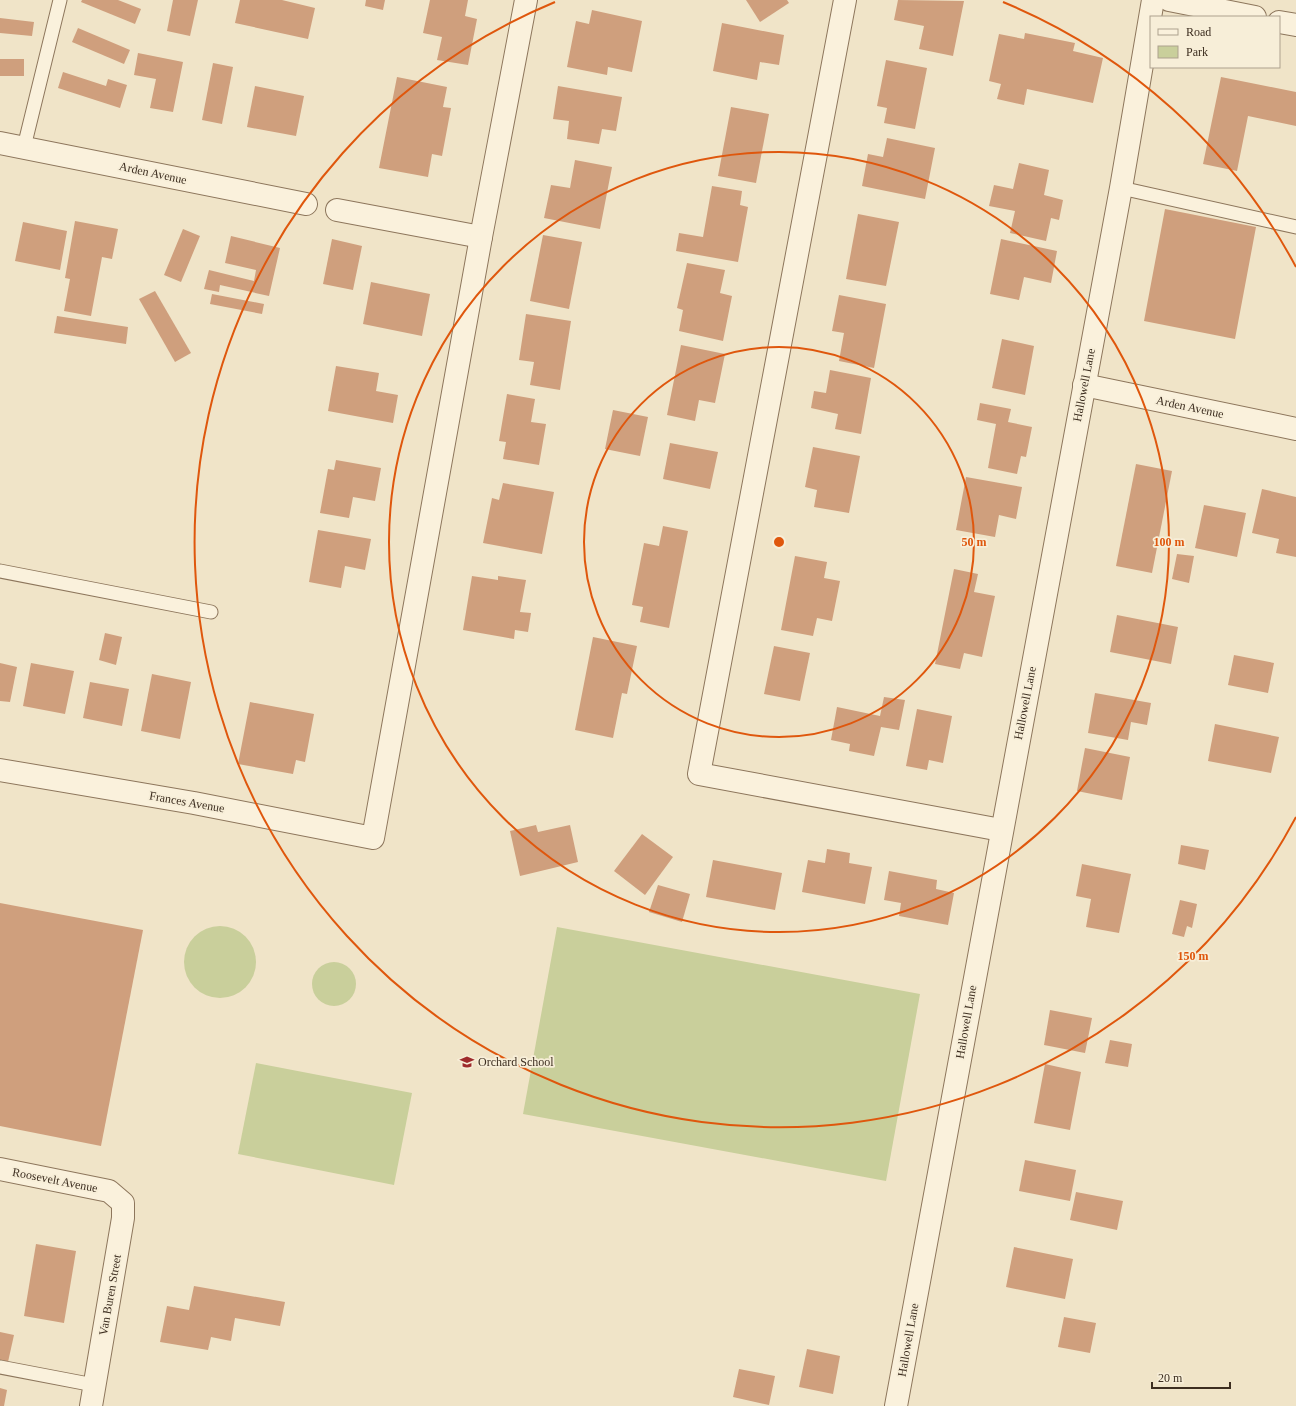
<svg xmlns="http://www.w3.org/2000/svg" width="1296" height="1406" viewBox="0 0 1296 1406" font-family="Georgia,serif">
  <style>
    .green { fill: #c9cf9b }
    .building { fill: #cf9f7d }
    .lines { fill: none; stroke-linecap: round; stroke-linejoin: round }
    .service-casing { stroke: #8d765c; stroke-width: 15 }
    .minor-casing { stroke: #8d765c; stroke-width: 24 }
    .tertiary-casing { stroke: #8d765c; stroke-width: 24 }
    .service { stroke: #faf1dc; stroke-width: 13 }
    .minor { stroke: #faf1dc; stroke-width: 22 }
    .tertiary { stroke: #faf1dc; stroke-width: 22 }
    .ring { fill: none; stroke: #df570d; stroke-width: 2 }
    .labels { text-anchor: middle; stroke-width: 3.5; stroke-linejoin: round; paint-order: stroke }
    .street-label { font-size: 12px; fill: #3d2e20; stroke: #f7eed8 }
    .poi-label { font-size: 12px; fill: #3d2e20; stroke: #f7eed8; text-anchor: start }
    .centre { fill: #df570d; stroke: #f7eed8; stroke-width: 2 }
    .ring-label { font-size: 12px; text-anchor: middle; font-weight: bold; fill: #df570d; stroke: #f7eed8; stroke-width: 3.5; stroke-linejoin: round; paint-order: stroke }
  </style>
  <rect width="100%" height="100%" fill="#f0e4c8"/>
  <g class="green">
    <circle cx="220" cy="962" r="36"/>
    <polygon points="557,927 920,994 886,1181 523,1114"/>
    <circle cx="334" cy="984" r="22"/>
    <polygon points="256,1063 412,1093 394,1185 238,1154"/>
  </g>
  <g class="building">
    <polygon points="82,0 118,0 141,9 135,24 81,2"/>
    <polygon points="173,0 198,0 190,36 167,31"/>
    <polygon points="240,0 282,0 315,8 308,39 235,23"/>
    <polygon points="366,0 385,0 383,10 365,6"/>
    <polygon points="430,0 468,0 465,16 477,19 468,65 437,60 442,37 423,33"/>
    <polygon points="746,0 787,0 789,3 760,22"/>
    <polygon points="898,0 964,1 953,56 919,49 924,26 894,20"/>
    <polygon points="592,10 642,21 632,72 608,67 607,75 567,67 576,21 589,24"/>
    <polygon points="0,18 34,22 32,36 0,33"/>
    <polygon points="722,23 784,35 779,65 760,62 757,80 713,71"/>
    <polygon points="78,28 130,50 124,64 72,42"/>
    <polygon points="1025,33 1075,43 1073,51 1103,58 1093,103 1027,89 1024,105 997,99 1001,84 989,81 999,34 1024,39"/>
    <polygon points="138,53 183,62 173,112 150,108 156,79 134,75"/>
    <rect x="0" y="59" width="24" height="17"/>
    <polygon points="886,60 927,68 915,129 884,123 887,108 877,106"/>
    <polygon points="213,63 233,67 222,124 202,120"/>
    <polygon points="63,72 106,86 108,79 127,85 120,108 58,88"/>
    <polygon points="397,77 447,87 443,107 451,108 442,156 432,154 428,177 379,168"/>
    <polygon points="1221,77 1296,92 1296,126 1248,116 1237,171 1203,164"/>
    <polygon points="255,86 304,96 296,136 247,127"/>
    <polygon points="558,86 622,97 616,131 602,129 599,144 567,139 569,121 553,119"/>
    <polygon points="731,107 769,114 756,183 718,176"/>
    <polygon points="887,138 935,148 925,199 862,186 868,154 883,157"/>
    <polygon points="575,160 612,167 600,229 544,218 551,185 570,188"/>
    <polygon points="1019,163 1049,170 1044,195 1063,200 1059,220 1051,218 1046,241 1010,233 1015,211 989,206 994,185 1013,189"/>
    <polygon points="712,186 742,191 740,205 748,207 738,262 676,251 679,233 703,237"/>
    <polygon points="1165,209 1256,227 1235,339 1144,321"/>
    <polygon points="858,214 899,222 886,286 846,279"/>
    <polygon points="75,221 118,229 112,259 102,257 91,316 64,311 70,279 65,278"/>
    <polygon points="23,222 67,231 60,270 15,261"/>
    <polygon points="183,229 200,236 181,282 164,275"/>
    <polygon points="543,235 582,242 569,309 530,301"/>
    <polygon points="231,236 280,248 269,296 220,285 219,292 204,289 209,270 254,281 256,270 225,263"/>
    <polygon points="332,239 362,246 353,290 323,284"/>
    <polygon points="1001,239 1057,251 1051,283 1024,277 1019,300 990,294"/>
    <polygon points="687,263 725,270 720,293 732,296 723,341 679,331 683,310 677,308"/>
    <polygon points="371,282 430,294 422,336 363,324"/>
    <polygon points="155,291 191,353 175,362 139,299"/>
    <polygon points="212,294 264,304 262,314 210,304"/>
    <polygon points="839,295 886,304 874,368 839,361 844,333 832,331"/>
    <polygon points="526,314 571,321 560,390 530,385 534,362 519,360"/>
    <polygon points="57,316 128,327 126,344 54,333"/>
    <polygon points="1002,339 1034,346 1025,395 992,388"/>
    <polygon points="681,345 725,354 715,403 699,400 695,421 667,415"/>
    <polygon points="336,366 379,373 376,391 398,395 393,423 328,411"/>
    <polygon points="830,370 871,378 861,434 835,429 838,414 811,408 814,391 826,393"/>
    <polygon points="507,394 535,399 531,422 546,424 539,465 503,459 506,442 499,441"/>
    <polygon points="980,403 1011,409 1008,422 1032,427 1026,457 1021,456 1017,474 988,468 996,424 977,420"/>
    <polygon points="613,410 648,417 640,456 605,449"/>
    <polygon points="670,443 718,452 710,489 663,479"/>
    <polygon points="813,447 860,456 849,513 814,507 817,490 805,487"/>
    <polygon points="336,460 381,468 375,501 353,497 349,518 320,513 328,469 334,470"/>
    <polygon points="1136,464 1172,471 1152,573 1116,566"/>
    <polygon points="966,477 1022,487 1016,519 999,515 995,537 956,530"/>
    <polygon points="503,483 554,492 542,554 483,543 492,498 499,500"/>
    <polygon points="1262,489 1296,497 1296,557 1276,553 1279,539 1252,533"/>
    <polygon points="1204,505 1246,513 1237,557 1195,548"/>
    <polygon points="663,526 688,531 669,628 640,622 643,607 632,605 644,543 659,546"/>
    <polygon points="318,530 371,539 365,570 345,566 341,588 309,582"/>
    <polygon points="1177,554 1194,556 1189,583 1172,579"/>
    <polygon points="795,556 827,562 824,578 840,581 832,621 817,618 813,636 781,630"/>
    <polygon points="954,569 978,574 974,592 995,596 982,657 964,653 960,669 935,664"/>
    <polygon points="472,576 498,580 498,576 526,580 520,612 531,613 528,632 515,630 514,639 463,630"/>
    <polygon points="1117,615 1178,627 1171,664 1110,652"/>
    <polygon points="105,633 122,637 116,665 99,660"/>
    <polygon points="593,637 637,646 627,694 622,693 613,738 575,730"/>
    <polygon points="774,646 810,653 800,701 764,694"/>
    <polygon points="1234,655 1274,663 1268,693 1228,685"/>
    <polygon points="0,663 17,667 10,702 0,701"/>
    <polygon points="31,663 74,671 65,714 23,706"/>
    <polygon points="152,674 191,682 180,739 141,731"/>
    <polygon points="90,682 129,689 122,726 83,718"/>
    <polygon points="1095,693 1151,703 1147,725 1131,722 1128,740 1088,733"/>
    <polygon points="884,697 905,700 899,730 881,727 874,756 849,751 850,744 831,740 837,707 880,716"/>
    <polygon points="250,702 314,714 305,762 296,760 293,774 238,764"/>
    <polygon points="917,709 952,716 943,763 929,760 927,770 906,766"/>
    <polygon points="1215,724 1279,737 1271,773 1208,761"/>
    <polygon points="1085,748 1130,757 1122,800 1077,791"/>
    <polygon points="536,825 538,832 570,825 578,862 520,876 510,831"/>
    <polygon points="642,834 673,857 645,895 614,871"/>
    <polygon points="1181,845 1209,850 1205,870 1178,864"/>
    <polygon points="827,849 850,853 849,863 872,867 865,904 802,892 808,860 825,863"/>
    <polygon points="713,860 782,873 775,910 706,897"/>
    <polygon points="1082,864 1131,874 1119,933 1086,927 1091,899 1076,896"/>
    <polygon points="889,871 937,880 936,889 954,893 948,925 899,916 901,903 884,900"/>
    <polygon points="658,885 690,894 682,922 649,912"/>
    <polygon points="1180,900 1197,904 1192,928 1187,926 1184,937 1172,934"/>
    <polygon points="0,903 143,930 101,1146 0,1126"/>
    <polygon points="1050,1010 1092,1018 1085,1053 1044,1045"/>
    <polygon points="1110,1040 1132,1044 1128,1067 1105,1063"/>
    <polygon points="1045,1064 1081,1072 1070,1130 1034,1123"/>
    <polygon points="1025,1160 1076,1170 1070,1201 1019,1191"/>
    <polygon points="1076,1192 1123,1201 1117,1230 1070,1220"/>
    <polygon points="36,1244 76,1251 64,1323 24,1316"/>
    <polygon points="1014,1247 1073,1259 1065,1299 1006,1287"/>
    <polygon points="194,1286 285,1302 280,1326 235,1318 231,1341 211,1337 208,1350 160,1342 167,1306 189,1310"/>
    <polygon points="1064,1317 1096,1323 1090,1353 1058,1347"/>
    <polygon points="0,1332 14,1335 8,1362 0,1360"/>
    <polygon points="807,1349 840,1356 833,1394 799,1387"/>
    <polygon points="739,1369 775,1376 769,1405 733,1397"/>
    <polygon points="0,1388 7,1390 4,1406 0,1406"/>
  </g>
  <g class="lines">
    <defs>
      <g id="service">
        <polyline points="24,147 60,0"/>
        <polyline points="1121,188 1296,227"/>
        <polyline points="0,571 211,612"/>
        <polyline points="0,1367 94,1385"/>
      </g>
      <g id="minor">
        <polyline points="845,0 699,774 1001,830"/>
        <polyline points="1169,0 1255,17"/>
        <polyline points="1279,22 1296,25"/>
        <polyline points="0,143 306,204"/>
        <polyline points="337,210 481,237"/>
        <polyline points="1084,385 1296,429"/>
        <polyline points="0,770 194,803 373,838 481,237 526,0"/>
        <polyline points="0,1169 109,1191 123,1203 123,1218 91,1406"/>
      </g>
      <polyline id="tertiary" points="896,1406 1121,188 1153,0"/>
    </defs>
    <use href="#service" class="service-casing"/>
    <use href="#minor" class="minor-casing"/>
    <use href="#tertiary" class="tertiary-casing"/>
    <use href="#service" class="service"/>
    <use href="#minor" class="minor"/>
    <use href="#tertiary" class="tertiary"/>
  </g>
  <g class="ring">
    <circle cx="779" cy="542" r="195"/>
    <circle cx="779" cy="542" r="390"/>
    <path d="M1296 817A585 585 0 1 1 555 2M1003 2A585 585 0 0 1 1296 267"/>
  </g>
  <defs>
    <symbol id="school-bare" viewBox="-9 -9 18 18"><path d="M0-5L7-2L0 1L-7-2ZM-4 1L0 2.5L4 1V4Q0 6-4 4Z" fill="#9e2a2b" stroke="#f7eed8" stroke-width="2.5" paint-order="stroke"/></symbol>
  </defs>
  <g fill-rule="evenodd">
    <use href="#school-bare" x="457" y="1052" width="20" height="20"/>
  </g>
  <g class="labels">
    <g class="street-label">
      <text transform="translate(153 173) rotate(12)" y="4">Arden Avenue</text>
      <text transform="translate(1084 385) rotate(-79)" y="4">Hallowell Lane</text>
      <text transform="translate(1190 407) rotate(12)" y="4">Arden Avenue</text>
      <text transform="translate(1025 703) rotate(-79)" y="4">Hallowell Lane</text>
      <text transform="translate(187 802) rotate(10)" y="4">Frances Avenue</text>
      <text transform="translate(966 1022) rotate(-80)" y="4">Hallowell Lane</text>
      <text transform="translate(55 1180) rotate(11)" y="4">Roosevelt Avenue</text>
      <text transform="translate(110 1295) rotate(-80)" y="4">Van Buren Street</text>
      <text transform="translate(908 1340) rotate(-80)" y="4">Hallowell Lane</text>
    </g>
    <g class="poi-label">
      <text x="478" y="1066">Orchard School</text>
    </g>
  </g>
  <circle cx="779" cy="542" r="6" class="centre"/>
  <g class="ring-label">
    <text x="974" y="546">50 m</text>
    <text x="1169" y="546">100 m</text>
    <text x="1193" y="960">150 m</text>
  </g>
  <rect x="1150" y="16" width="130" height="52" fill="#f7eed8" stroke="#ada18e"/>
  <rect x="1158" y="29" width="20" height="6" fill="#faf1dc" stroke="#ada18e"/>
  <text x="1186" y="36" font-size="12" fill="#3d2e20">Road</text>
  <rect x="1158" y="46" width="20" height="12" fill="#c9cf9b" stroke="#ada18e"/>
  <text x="1186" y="56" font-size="12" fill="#3d2e20">Park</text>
  <path d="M1152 1382v6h78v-6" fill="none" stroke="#3d2e20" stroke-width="2"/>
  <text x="1158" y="1382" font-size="12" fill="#3d2e20" stroke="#f7eed8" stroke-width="3" paint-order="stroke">20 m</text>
</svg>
